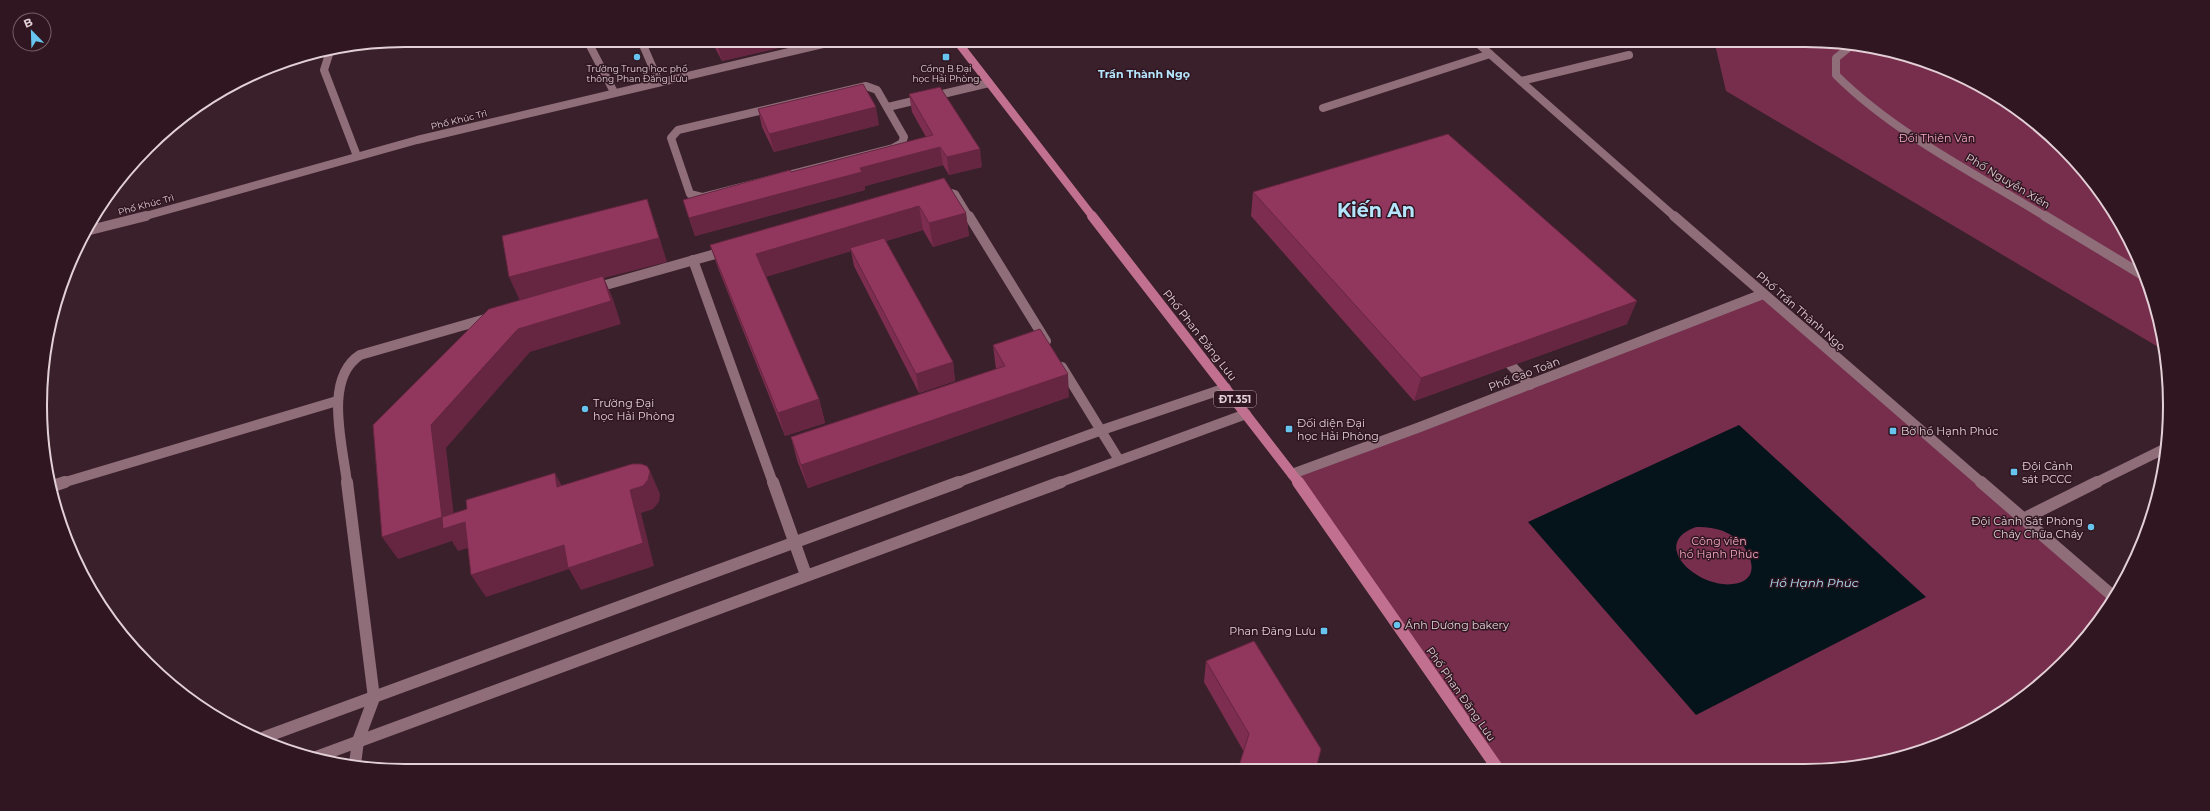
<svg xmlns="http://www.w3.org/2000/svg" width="2210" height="811" viewBox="0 0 2210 811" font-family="Montserrat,sans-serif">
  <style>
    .green { fill: #772e4d }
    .water { fill: #05131a; fill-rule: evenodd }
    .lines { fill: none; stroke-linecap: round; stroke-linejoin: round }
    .lane-far2 { stroke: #8f6e79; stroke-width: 8 }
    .lane-far1 { stroke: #8f6e79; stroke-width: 10 }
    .lane { stroke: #8f6e79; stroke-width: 12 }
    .street-far1 { stroke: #8f6e79; stroke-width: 8 }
    .street { stroke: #8f6e79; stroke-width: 10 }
    .secondary-far2 { stroke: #8f6e79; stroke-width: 8 }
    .secondary-far1 { stroke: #8f6e79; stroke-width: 10 }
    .secondary { stroke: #8f6e79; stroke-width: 12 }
    .primary-far2 { stroke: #c27090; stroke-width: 8 }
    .primary-far1 { stroke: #c27090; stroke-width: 10 }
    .primary { stroke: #c27090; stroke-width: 12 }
    .wall { fill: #7d2e50 }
    .shaded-wall { fill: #662641 }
    .building { fill: #91365d; stroke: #662641 }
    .poi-dot { fill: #66c4ef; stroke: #301620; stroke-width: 1.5 }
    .labels { text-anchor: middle; stroke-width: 3; stroke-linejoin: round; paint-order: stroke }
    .far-poi-label { font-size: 9px; fill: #e3d0d6; stroke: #301620 }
    .far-street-label { font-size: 9px; fill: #e3d0d6; stroke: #301620 }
    .shield { fill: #301620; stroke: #ad989f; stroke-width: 1 }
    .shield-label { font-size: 10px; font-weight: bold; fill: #e3d0d6 }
    .far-quarter-label { font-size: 11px; font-weight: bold; fill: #b4e5fd; stroke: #301620 }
    .park-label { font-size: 11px; fill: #f6aac5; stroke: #301620 }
    .street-label { font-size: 11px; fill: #e3d0d6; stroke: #301620 }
    .poi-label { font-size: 11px; fill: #e3d0d6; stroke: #301620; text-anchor: start }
    .water-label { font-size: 12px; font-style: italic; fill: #ade0fa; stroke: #301620 }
    .town-label { font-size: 19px; font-weight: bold; fill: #b4e5fd; stroke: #301620 }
    .rim { fill: none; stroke: #e3d0d6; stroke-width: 2 }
  </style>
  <rect width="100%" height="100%" fill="#3a202a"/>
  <g class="green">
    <polygon points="1714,40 1805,40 1899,52 1966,78 2027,115 2079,164 2121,223 2151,288 2165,351 1726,91"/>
    <polygon points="1763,294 2114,597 2046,680 1966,733 1852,768 1503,769 1292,474"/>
  </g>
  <path class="water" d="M1739 425 1926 597 1696 715 1528 522ZM1696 527C1708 527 1720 528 1731 535 1750 546 1765 580 1733 584 1698 589 1648 544 1696 527Z"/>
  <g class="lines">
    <g class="lane-far2">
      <polyline points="587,40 614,92"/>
      <polyline points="643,45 659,82"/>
      <polyline points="331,48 324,70 357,156"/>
      <polyline points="1521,81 1629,55"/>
      <polygon points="866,86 877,90 904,137 902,143 893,148 702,197 690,194 671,138 678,130"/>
      <polyline points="888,107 989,83"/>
      <polyline points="1323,108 1490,54"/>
      <polyline points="941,190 955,194 969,217"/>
    </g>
    <g class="lane-far1">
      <polyline points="969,216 1046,341"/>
      <polyline points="693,260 773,483"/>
      <polyline points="595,288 726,251"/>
      <polyline points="1503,357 1530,385"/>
      <polyline points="1062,367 1119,460"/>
      <polyline points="62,483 337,401"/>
      <path d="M347 483C343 446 323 379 360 355L489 318"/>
      <polyline points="956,483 1102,430 1226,388"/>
      <polyline points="1058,483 1246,414"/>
      <polyline points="2095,483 2166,448"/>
    </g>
    <g class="lane">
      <polyline points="347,482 374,698 358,741 355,764"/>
      <polyline points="773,482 806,575"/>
      <polyline points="50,487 65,482"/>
      <polyline points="2025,518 2097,482"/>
      <polyline points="265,737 959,482"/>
      <polyline points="311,759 1061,482"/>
    </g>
    <g class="street-far1">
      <path d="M1851 46 1836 58V75C1894 133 1976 174 2046 217"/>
      <polyline points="142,217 417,140 840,40"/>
    </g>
    <g class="street">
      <polyline points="2045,216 2146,277"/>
      <polyline points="86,231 146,216"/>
      <polyline points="1292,474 1420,427 1763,294"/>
    </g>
    <polyline class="secondary-far2" points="1474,40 1675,217"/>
    <polyline class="secondary-far1" points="1674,216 1982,483"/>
    <polyline class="secondary" points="1981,482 2114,597"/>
    <polyline class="primary-far2" points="956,40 1093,217"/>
    <polyline class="primary-far1" points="1092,216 1299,483"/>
    <polyline class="primary" points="1298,482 1498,769"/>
  </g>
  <g class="wall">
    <polygon points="711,40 813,40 722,61"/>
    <polygon points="909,94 982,167 949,175 943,165 865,186 865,190 695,236 683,200 926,137 912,112"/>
    <polygon points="758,109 879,125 774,152 762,127"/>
    <polygon points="944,178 966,213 969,236 933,247 923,230 886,241 953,362 955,381 919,393 854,266 851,251 765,277 819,399 825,423 785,436 718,268 710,245"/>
    <polygon points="1253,192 1627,324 1414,401 1251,216"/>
    <polygon points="993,345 1069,397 808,488 797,460 791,437 996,369"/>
    <polygon points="1206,661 1316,769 1244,752 1204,682"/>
  </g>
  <g class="shaded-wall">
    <polygon points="731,40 813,40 722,61 717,43"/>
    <polygon points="876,107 879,125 774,152 769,134"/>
    <polygon points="940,147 943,165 865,186 865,190 695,236 689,218 860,168"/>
    <polygon points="980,149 982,167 949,175 947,157"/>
    <polygon points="647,199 655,223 667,262 604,278 613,299 621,324 530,352 446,448 455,525 465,522 480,544 458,551 452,541 398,559 382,537 431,425 518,329 520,301 509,277"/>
    <polygon points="919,206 923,230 852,251 850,248 851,251 762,278 756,254"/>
    <polygon points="966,213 969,236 933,247 929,223"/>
    <polygon points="1637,301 1627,324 1414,401 1421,378"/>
    <polygon points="953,362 955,381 919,393 916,374"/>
    <polygon points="1068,374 1069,397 808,488 801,465"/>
    <polygon points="819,399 825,423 785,436 778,413"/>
    <polygon points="650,471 660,494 659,502 653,509 641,513 654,566 581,590 569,569 486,597 471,575 630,490"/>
    <polygon points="555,473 567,496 557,487"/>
  </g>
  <g class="building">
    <polygon points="715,40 731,40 717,43"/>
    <polygon points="863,84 876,107 769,134 758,109"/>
    <polygon points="940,87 980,149 947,157 940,147 860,168 862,172 689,218 683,200 790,170 791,172 933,135 909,94"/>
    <polygon points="1448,134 1637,301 1421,378 1253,192"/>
    <polygon points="944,178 966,213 929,223 919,206 756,254 819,399 778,413 710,245"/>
    <polygon points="647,199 659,238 509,277 502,236"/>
    <polygon points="884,238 953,362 916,374 850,248"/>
    <polygon points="603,276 611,301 518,329 431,425 442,517 382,537 373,425 489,309"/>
    <polygon points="1040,329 1068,374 801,465 791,437 1005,366 993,345"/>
    <polygon points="632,464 641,464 647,466 650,471 648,480 643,486 630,490 643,543 568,568 564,545 471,575 465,522 443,529 442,517 467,509 466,500 555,473 557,487"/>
    <polygon points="1254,641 1321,749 1316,769 1238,769 1249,734 1206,661"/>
  </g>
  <g class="poi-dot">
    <circle cx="637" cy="57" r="4"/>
    <rect x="942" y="53" width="8" height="8" rx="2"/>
    <circle cx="585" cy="409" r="4"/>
    <rect x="1285" y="425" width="8" height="8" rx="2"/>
    <rect x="1889" y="427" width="8" height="8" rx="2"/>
    <rect x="2010" y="468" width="8" height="8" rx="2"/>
    <circle cx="2091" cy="527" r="4"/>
    <circle cx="1397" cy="625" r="4"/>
    <rect x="1320" y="627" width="8" height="8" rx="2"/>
  </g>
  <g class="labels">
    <g class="far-poi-label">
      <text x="637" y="72">Trường Trung học phổ<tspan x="637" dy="10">thông Phan Đăng Lưu</tspan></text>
      <text x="946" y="72">Cổng B Đại<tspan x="946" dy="10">học Hải Phòng</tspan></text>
    </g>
    <g class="far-street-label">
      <text transform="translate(459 120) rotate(-14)" y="3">Phố Khúc Trì</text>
      <text transform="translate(146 205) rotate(-15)" y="3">Phố Khúc Trì</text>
    </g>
    <rect class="shield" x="1214" y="391" width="42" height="16" rx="3"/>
    <g class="shield-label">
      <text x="1235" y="403">ĐT.351</text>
    </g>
    <g class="far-quarter-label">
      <text x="1144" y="78">Trần Thành Ngọ</text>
    </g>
    <g class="park-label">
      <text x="1937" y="142">Đồi Thiên Văn</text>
      <text x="1719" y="545">Công viên<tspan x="1719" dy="13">hồ Hạnh Phúc</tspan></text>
    </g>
    <g class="street-label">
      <text transform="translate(2008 181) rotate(31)" y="4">Phố Nguyễn Xiển</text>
      <text transform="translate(1801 311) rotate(41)" y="4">Phố Trần Thành Ngọ</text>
      <text transform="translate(1200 335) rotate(52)" y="4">Phố Phan Đăng Lưu</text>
      <text transform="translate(1524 374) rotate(-21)" y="4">Phố Cao Toàn</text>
      <text transform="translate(1461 694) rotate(55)" y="4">Phố Phan Đăng Lưu</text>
    </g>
    <g class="poi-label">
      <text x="593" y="407">Trường Đại<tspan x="593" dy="13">học Hải Phòng</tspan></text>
      <text x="1297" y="427">Đối diện Đại<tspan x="1297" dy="13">học Hải Phòng</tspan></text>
      <text x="1901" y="435">Bờ hồ Hạnh Phúc</text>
      <text x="2022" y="470">Đội Cảnh<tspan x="2022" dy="13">sát PCCC</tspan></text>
      <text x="2083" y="525" text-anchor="end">Đội Cảnh Sát Phòng<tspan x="2083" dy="13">Cháy Chữa Cháy</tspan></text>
      <text x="1405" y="629">Ánh Dương bakery</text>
      <text x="1316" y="635" text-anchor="end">Phan Đăng Lưu</text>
    </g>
    <g class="water-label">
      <text x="1814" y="587">Hồ Hạnh Phúc</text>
    </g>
    <g class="town-label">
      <text x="1376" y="217">Kiến An</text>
    </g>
  </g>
  <path d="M0 0H2210V811H0ZM405 47H1805A358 358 0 0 1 2163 405V406A358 358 0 0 1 1805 764H405A358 358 0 0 1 47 406V405A358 358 0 0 1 405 47Z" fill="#301620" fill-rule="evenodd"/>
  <path class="rim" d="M405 47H1805A358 358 0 0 1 2163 405V406A358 358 0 0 1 1805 764H405A358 358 0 0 1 47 406V405A358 358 0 0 1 405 47Z"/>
  <g transform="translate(32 32) rotate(337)"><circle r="19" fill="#301620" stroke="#786069"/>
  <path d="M0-3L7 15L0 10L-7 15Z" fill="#66c4ef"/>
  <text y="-6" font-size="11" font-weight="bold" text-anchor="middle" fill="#e3d0d6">B</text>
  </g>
</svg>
